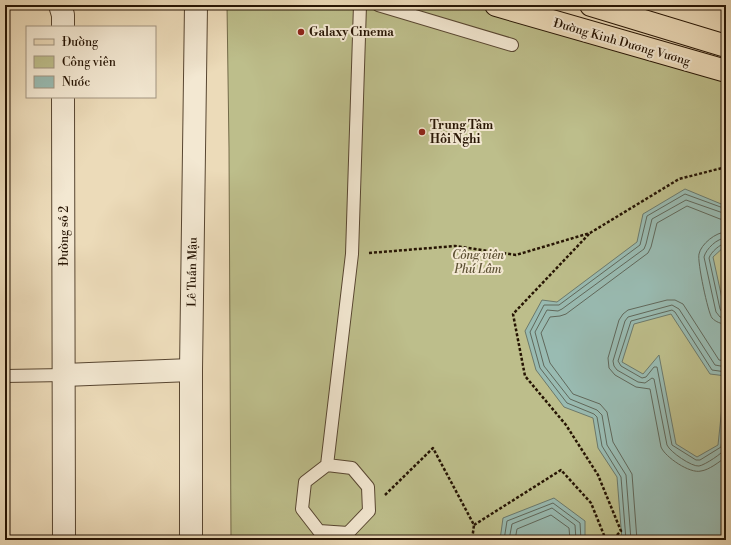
<svg xmlns="http://www.w3.org/2000/svg" width="731" height="545" viewBox="0 0 731 545" font-family="'Libre Bodoni',serif">
  <style>
    .green { fill: #bdbe8b; stroke: #726a48 }
    .water { fill: #99bbb2; stroke: #6b796c }
    .lines { fill: none; stroke-linecap: round; stroke-linejoin: round }
    .shore { stroke: #60685b; stroke-width: 1 }
    .service-casing { stroke: #584631; stroke-width: 14 }
    .minor-casing { stroke: #584631; stroke-width: 24 }
    .tertiary-casing { stroke: #584631; stroke-width: 24 }
    .primary-casing { stroke: #271504; stroke-width: 24 }
    .path { stroke: #271504; stroke-width: 2.5; stroke-dasharray: 3 2; stroke-linecap: butt }
    .service { stroke: #f3e8d2; stroke-width: 12 }
    .minor { stroke: #f3e8d2; stroke-width: 22 }
    .tertiary { stroke: #f3e8d2; stroke-width: 22 }
    .primary { stroke: #ecdbb9; stroke-width: 22 }
    .poi-dot { fill: #8f2418; stroke: #f3e8d2; stroke-width: 1.5 }
    .labels { text-anchor: middle; stroke-width: 4; stroke-linejoin: round; paint-order: stroke }
    .poi-label { font-size: 12px; font-weight: bold; fill: #271504; stroke: #f3e8d2; text-anchor: start }
    .street-label { font-size: 12px; fill: #271504; stroke: #f3e8d2 }
    .park-label { font-size: 12px; font-style: italic; fill: #5c5033; stroke: #f3e8d2 }
  </style>
  <rect width="100%" height="100%" fill="#ecdbb9"/>
  <filter id="stains"><feTurbulence type="fractalNoise" baseFrequency=".005" numOctaves="4"/><feColorMatrix values="0 0 0 0 .2 0 0 0 0 .09 0 0 0 0 .02 0 0 0 .5 -.17"/></filter>
  <radialGradient id="worn" r=".72"><stop offset=".6" stop-color="#630" stop-opacity="0"/><stop offset="1" stop-color="#630" stop-opacity=".3"/></radialGradient>
  <polygon class="green" points="227,5 483,5 726,74 726,540 231,540 229,148"/>
  <g class="water">
    <polygon points="685,189 726,206 726,245 713,257 726,317 726,376 710,374 671,314 634,324 622,362 643,374 659,355 676,444 697,457 718,445 723,397 726,402 726,540 622,540 617,477 598,448 593,418 564,407 536,370 525,331 542,300 557,302 637,242 643,214"/>
    <polygon points="554,498 585,521 585,540 500,540 503,518"/>
  </g>
  <g class="lines">
    <g class="shore">
      <path d="M726 232C716 232 701 244 699 254 697 261 708 313 712 318 716 322 721 324 726 324"/>
      <path d="M726 238C717 238 706 249 704 257L716 312 720 317 726 318"/>
      <path d="M726 243C720 244 711 252 709 258L720 309 722 312 726 313"/>
      <path d="M726 361 719 360 683 304 675 300H667L628 310 623 314 619 320 608 358 609 368 615 375 636 387 650 389 661 447C665 457 690 474 701 471 709 470 719 462 726 457"/>
      <path d="M726 367 715 365 679 309 672 305 628 317 625 321 613 361 614 366 617 370 638 382 645 383 652 378 654 379 667 445C670 452 692 467 699 466 705 465 723 453 726 448"/>
      <polyline points="726,372 712,370 675,312 672,310 631,321 618,361 621,366 642,378 646,377 654,367 657,367 672,445 696,460 700,460 721,447 726,408"/>
      <polyline points="504,540 507,521 553,503 580,523 581,540"/>
      <polyline points="509,540 512,524 552,508 575,525 576,540"/>
      <polyline points="515,540 517,529 551,515 569,528 570,540"/>
      <polyline points="626,540 621,477 602,446 597,417 594,414 567,403 540,368 530,332 544,305 559,305 640,245 647,216 685,194 726,209"/>
      <polyline points="631,540 626,475 607,445 602,415 597,410 570,399 544,366 535,332 547,310 558,311 562,309 644,249 646,244 652,219 686,200 726,214"/>
      <polyline points="637,540 632,474 613,442 607,412 600,404 573,394 550,363 541,333 550,317 560,316 566,314 648,253 651,247 657,223 687,206 720,219 726,220"/>
    </g>
    <defs>
      <g id="service">
        <polyline points="378,5 512,45"/>
        <polyline points="5,376 64,375"/>
        <polyline points="327,465 352,468 368,487 369,511 348,533 319,531 302,509 305,482 327,465 352,254 360,5"/>
      </g>
      <g id="minor">
        <polyline points="60,5 63,15 63,27"/>
        <polyline points="63,97 64,540"/>
        <polyline points="64,375 191,370"/>
      </g>
      <polyline id="tertiary" points="191,540 191,370 196,5"/>
      <g id="primary">
        <polyline points="496,5 726,71"/>
        <polyline points="591,5 726,46"/>
      </g>
    </defs>
    <use href="#service" class="service-casing"/>
    <use href="#minor" class="minor-casing"/>
    <use href="#tertiary" class="tertiary-casing"/>
    <use href="#primary" class="primary-casing"/>
    <g class="path">
      <polyline points="589,234 513,314 525,376 566,425 598,475 621,531 612,540"/>
      <polyline points="369,253 455,246 516,255 590,233 679,179 726,167"/>
      <polyline points="385,495 433,448 474,525 472,540"/>
      <polyline points="474,525 561,470 591,503 606,540"/>
    </g>
    <use href="#service" class="service"/>
    <use href="#minor" class="minor"/>
    <use href="#tertiary" class="tertiary"/>
    <use href="#primary" class="primary"/>
  </g>
  <g class="poi-dot">
    <circle cx="301" cy="32" r="4"/>
    <circle cx="422" cy="132" r="4"/>
  </g>
  <g class="labels">
    <g class="poi-label">
      <text x="309" y="36">Galaxy Cinema</text>
      <text x="430" y="129">Trung Tâm<tspan x="430" dy="14">Hôi Nghi</tspan></text>
    </g>
    <g class="street-label">
      <text transform="translate(622 42) rotate(16)" y="4">Đường Kinh Dương Vương</text>
      <text transform="translate(64 236) rotate(-90)" y="4">Đường số 2</text>
      <text transform="translate(192 272) rotate(-89)" y="4">Lê Tuấn Mậu</text>
    </g>
    <g class="park-label">
      <text x="478" y="259">Công viên<tspan x="478" dy="14">Phú Lâm</tspan></text>
    </g>
  </g>
  <rect width="731" height="545" fill="none" stroke="#ecdbb9" stroke-width="20"/>
  <rect x="6" y="6" width="719" height="533" fill="none" stroke="#271504" stroke-width="2"/>
  <rect x="10" y="10" width="711" height="525" fill="none" stroke="#271504"/>
  <rect x="26" y="26" width="130" height="72" fill="#f3e8d2" stroke="#a19480"/>
  <rect x="34" y="39" width="20" height="6" fill="#ecdbb9" stroke="#a19480"/>
  <text x="62" y="46" font-size="12" fill="#271504">Đường</text>
  <rect x="34" y="56" width="20" height="12" fill="#bdbe8b" stroke="#a19480"/>
  <text x="62" y="66" font-size="12" fill="#271504">Công viên</text>
  <rect x="34" y="76" width="20" height="12" fill="#99bbb2" stroke="#a19480"/>
  <text x="62" y="86" font-size="12" fill="#271504">Nước</text>
  <rect width="100%" height="100%" filter="url(#stains)"/>
  <rect width="100%" height="100%" fill="url(#worn)"/>
</svg>
